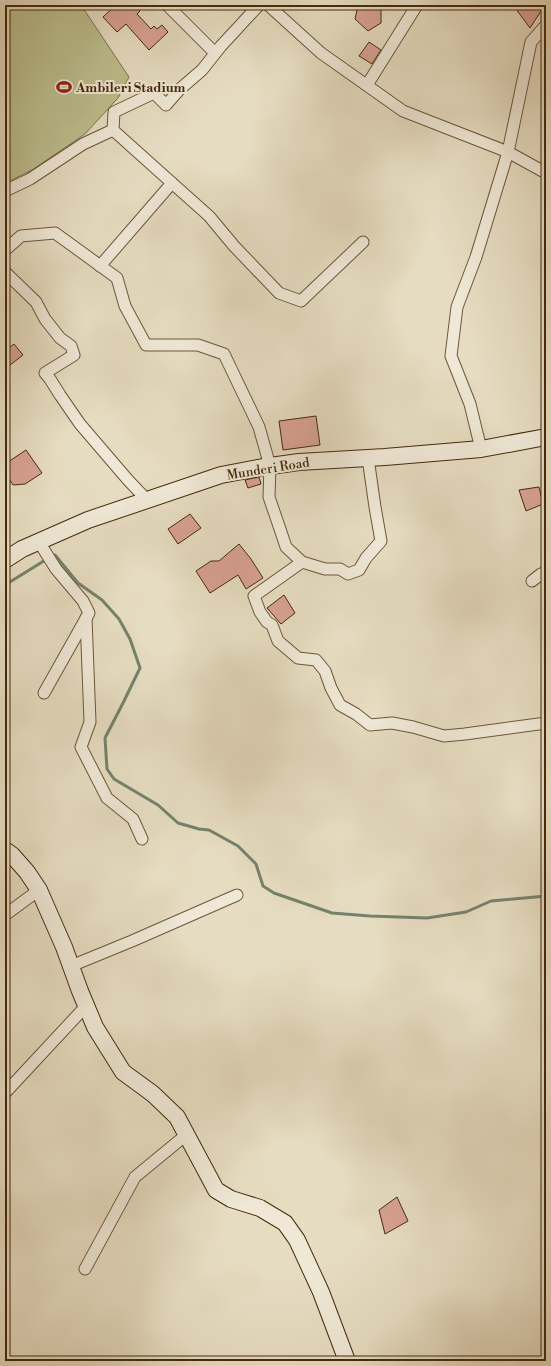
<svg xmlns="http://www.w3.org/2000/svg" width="551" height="1366" viewBox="0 0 551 1366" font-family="'Libre Bodoni',serif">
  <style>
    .green { fill: #bcbe8e; stroke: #80744c }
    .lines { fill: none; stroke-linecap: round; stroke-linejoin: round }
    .stream { stroke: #75826e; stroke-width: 3 }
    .building { fill: #d8a293; stroke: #442b0a }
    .street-casing { stroke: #6c5738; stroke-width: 13 }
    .secondary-casing { stroke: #442b0a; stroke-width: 18 }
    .street { stroke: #efe8d7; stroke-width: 11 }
    .secondary { stroke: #efe8d7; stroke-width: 16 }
    .labels { text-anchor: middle; stroke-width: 4; stroke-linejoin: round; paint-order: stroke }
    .poi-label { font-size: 13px; font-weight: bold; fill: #442b0a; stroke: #efe8d7; text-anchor: start }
    .street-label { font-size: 13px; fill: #442b0a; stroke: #efe8d7 }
  </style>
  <rect width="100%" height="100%" fill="#e6dcc1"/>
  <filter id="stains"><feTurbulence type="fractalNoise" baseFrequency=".005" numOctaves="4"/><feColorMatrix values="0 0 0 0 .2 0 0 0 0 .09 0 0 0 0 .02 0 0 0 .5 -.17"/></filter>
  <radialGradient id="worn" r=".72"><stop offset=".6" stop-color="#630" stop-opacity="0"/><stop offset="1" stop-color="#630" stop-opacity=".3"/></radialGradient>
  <polygon class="green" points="5,5 81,5 129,77 118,98 85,134 32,170 5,183"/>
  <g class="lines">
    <g class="stream">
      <polyline points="52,557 55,555 78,583 102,600 119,619 130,639 140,668 123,703 105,738 107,769 114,779 158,805 178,823 199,829 209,830 238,846 256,864 263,886 274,893 332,913 370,916 427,918 466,912 491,901 546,896"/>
      <polyline points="5,585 47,559"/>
    </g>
  </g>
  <g class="building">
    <polygon points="116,5 134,5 140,11 137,14 151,29 154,26 157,29 162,25 168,32 149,50 126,24 117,32 103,17"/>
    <polygon points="361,5 377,5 381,9 381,23 368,31 355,19 357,10"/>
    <polygon points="513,5 545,5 530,28"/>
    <polygon points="369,42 381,50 372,64 359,56"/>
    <polygon points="14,344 23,355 5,369 5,351"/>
    <polygon points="316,416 320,445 283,450 279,421"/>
    <polygon points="26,450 42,473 25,484 13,485 5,473 5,464"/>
    <polygon points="259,477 261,484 248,488 245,480"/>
    <polygon points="539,487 543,504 526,511 519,490"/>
    <polygon points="190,514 201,528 178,544 168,529"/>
    <polygon points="239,544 251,559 263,578 246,589 238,575 210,593 196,571 211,561 219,561"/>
    <polygon points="284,595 295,613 281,624 267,608"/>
    <polygon points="397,1197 408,1221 385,1234 379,1210"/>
  </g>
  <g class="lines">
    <defs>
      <g id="street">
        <polyline points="167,5 215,53"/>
        <polyline points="268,5 321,53 403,111 508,152 531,42 546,25"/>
        <polyline points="367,85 417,5"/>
        <polyline points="172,183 113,130 114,112 154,93 166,105 180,89 202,70 221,46 259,5"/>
        <polyline points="5,191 30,179 83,144 113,130"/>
        <polyline points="5,250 21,236 55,233 117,278 125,306 146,345 198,345 224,354 259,427 270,466 269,497 280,529 286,547 302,562"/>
        <polyline points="100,266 172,183 209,216 234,246 279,293 301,301 363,242"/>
        <polyline points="5,272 36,302 45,319 60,338 71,346 74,355 45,373 50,379 60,395 80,424 128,480 147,500"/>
        <polyline points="481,449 470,404 451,356 457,307 476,257 508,152 546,173"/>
        <polyline points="368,458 375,507 381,541 366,558 359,570 348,574 340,569 325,569 302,562 254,596 260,612 267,622 272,625 278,641 298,658 316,660 325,671 331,688 340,705 356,714 370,725 392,723 413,727 444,736 465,734 546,723"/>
        <polyline points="39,542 56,569 83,601 89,613 44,693"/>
        <polyline points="532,581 541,574 546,572"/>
        <polyline points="86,618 90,722 81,747 107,798 133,819 142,839"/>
        <polyline points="5,915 39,890"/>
        <polyline points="71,966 132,941 237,895"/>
        <polyline points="5,1093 86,1006"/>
        <polyline points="85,1269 135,1177 186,1135"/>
      </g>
      <g id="secondary">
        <polyline points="5,560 22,549 88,520 221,475 263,467 299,462 385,457 481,449 546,437"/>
        <polyline points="5,850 12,855 27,872 39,890 64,947 80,991 95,1027 123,1072 153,1094 177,1117 216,1190 231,1199 260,1208 285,1223 297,1240 321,1292 347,1361"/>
      </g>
    </defs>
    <use href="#street" class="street-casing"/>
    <use href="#secondary" class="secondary-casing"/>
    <use href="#street" class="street"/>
    <use href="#secondary" class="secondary"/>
  </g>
  <defs>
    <symbol id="stadium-bare" viewBox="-9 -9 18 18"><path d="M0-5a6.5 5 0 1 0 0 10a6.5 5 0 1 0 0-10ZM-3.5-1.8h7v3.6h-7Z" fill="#8f2418" stroke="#efe8d7" stroke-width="2.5" paint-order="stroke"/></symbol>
  </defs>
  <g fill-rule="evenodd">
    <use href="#stadium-bare" x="53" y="76" width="22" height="22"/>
  </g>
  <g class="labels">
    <g class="poi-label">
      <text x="76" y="92">Ambileri Stadium</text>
    </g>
    <g class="street-label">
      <text transform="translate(268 468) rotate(-9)" y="5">Munderi Road</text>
    </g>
  </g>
  <rect width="551" height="1366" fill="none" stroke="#e6dcc1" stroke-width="20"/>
  <rect x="6" y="6" width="539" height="1354" fill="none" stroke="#442b0a" stroke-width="2"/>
  <rect x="10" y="10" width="531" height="1346" fill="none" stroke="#442b0a"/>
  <rect width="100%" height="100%" filter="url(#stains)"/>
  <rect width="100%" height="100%" fill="url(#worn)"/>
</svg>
